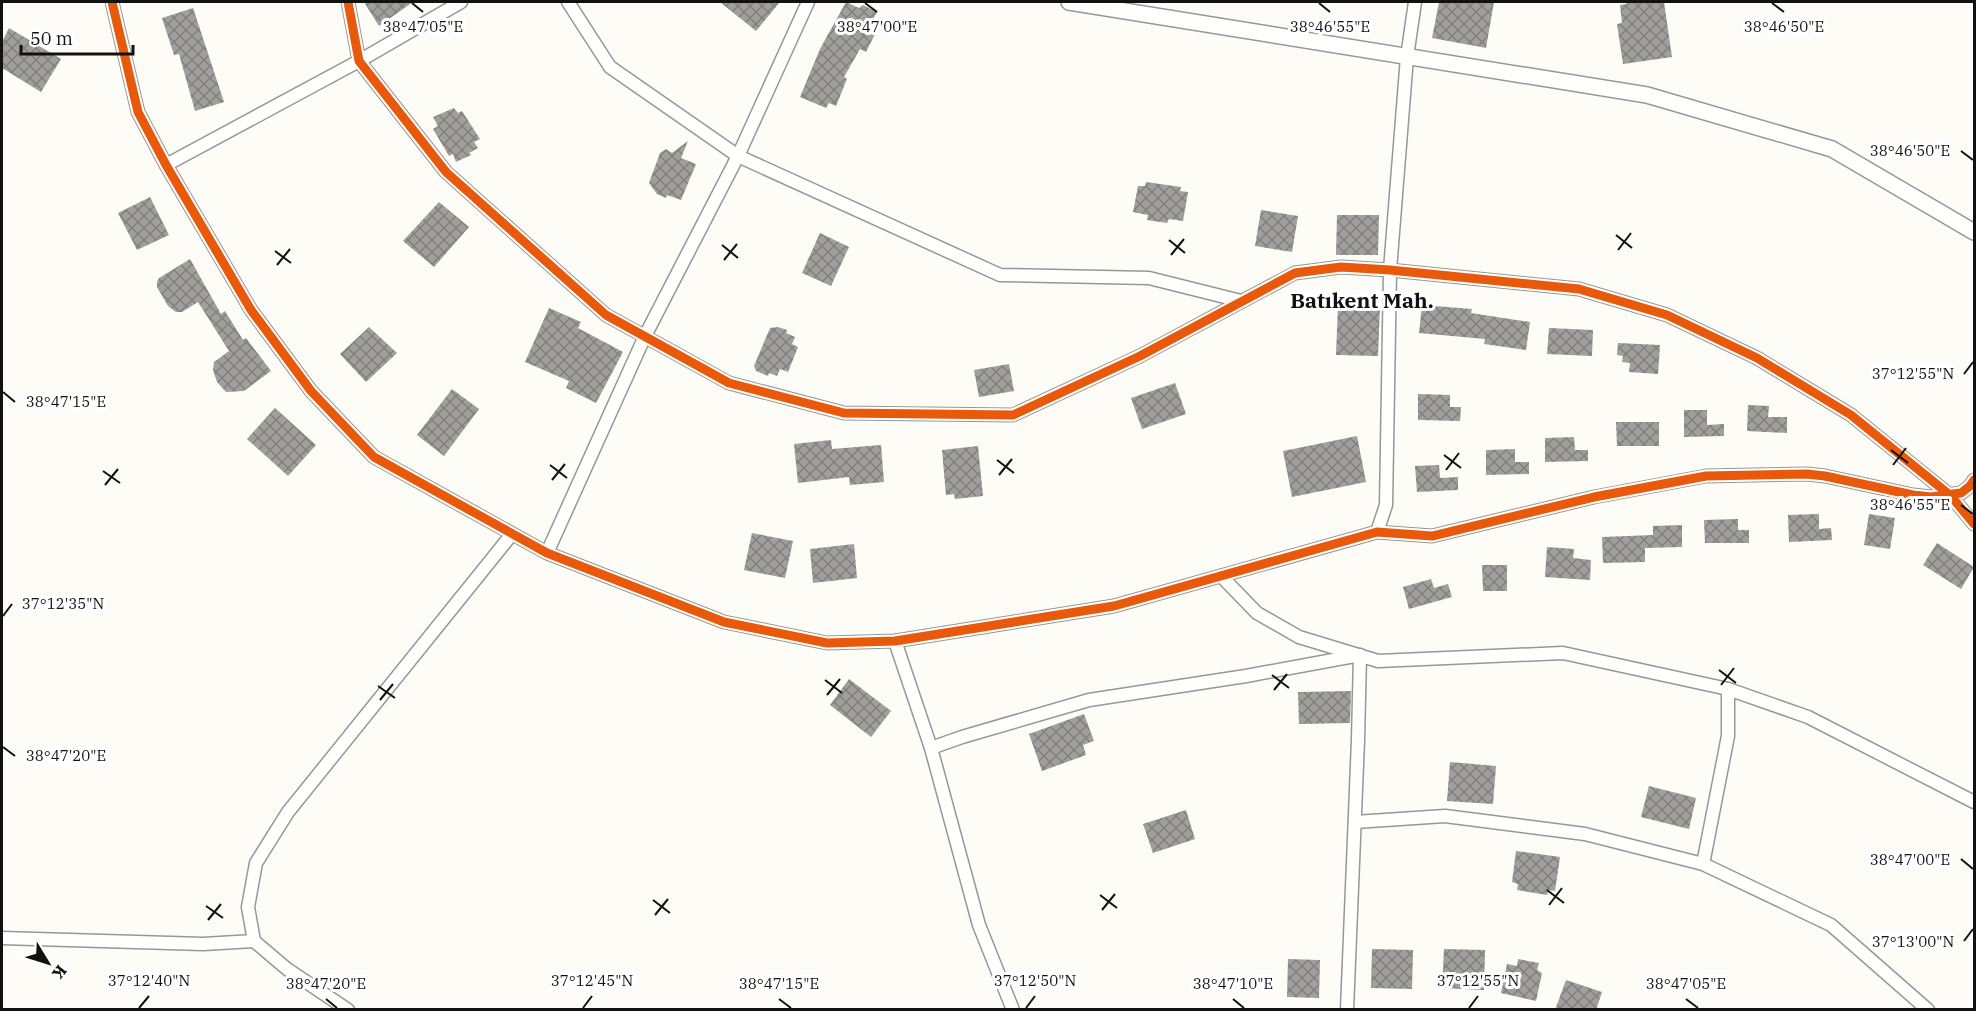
<svg xmlns="http://www.w3.org/2000/svg" width="1976" height="1011" viewBox="0 0 1976 1011" font-family="'IBM Plex Serif',serif">
  <style>
    .building { fill: url(#building-cross-hatch) }
    .lines { fill: none; stroke-linecap: round; stroke-linejoin: round }
    .minor-casing { stroke: #979795; stroke-width: 15 }
    .tertiary-casing { stroke: #979795; stroke-width: 18 }
    .minor { stroke: #fffffe; stroke-width: 12 }
    .tertiary { stroke: #fffffe; stroke-width: 15 }
    .cycleway-casing { stroke: #fff; stroke-width: 13 }
    .cycleway { stroke: #e8590c; stroke-width: 9 }
    .ticks { fill: none; stroke: #111; stroke-width: 2 }
    .labels { text-anchor: middle; stroke-width: 6; stroke-linejoin: round; paint-order: stroke }
    .district-label { font-size: 21px; font-weight: bold; fill: #111; stroke: #fff }
    .ticks-label { font-size: 15px; text-anchor: middle; fill: #111; stroke: #fff; stroke-width: 6; stroke-linejoin: round; paint-order: stroke }
  </style>
  <defs>
    <pattern id="building-cross-hatch" width="8" height="8" patternUnits="userSpaceOnUse" patternTransform="scale(1.5)"><rect width="8" height="8" fill="#a19f9c"/><path d="M0 0l8 8M0 8l8-8" fill="none" stroke="#82807e"/></pattern>
  </defs>
  <rect width="100%" height="100%" fill="#fdfcf7"/>
  <g class="building">
    <polygon points="364,2 413,2 379,26"/>
    <polygon points="720,2 780,2 756,31"/>
    <polygon points="846,2 859,8 863,5 877,12 872,21 879,26 866,52 860,49 844,77 847,79 836,106 829,103 826,108 800,97 820,49"/>
    <polygon points="1439,2 1494,2 1486,48 1432,38"/>
    <polygon points="1626,2 1664,2 1672,57 1623,64 1617,24 1622,23 1620,5 1627,4"/>
    <polygon points="193,8 224,102 195,111 179,54 174,55 162,18"/>
    <polygon points="9,28 61,59 41,92 2,68 2,42"/>
    <polygon points="454,108 458,113 462,111 480,139 474,142 478,148 469,153 471,155 456,162 453,154 449,156 433,129 438,126 433,117"/>
    <polygon points="688,141 681,158 696,164 681,200 667,195 666,198 657,194 649,183 660,153 666,149 672,153"/>
    <polygon points="1146,182 1181,187 1180,191 1188,192 1183,221 1169,219 1167,223 1147,220 1148,215 1133,212 1138,186 1145,186"/>
    <polygon points="150,197 169,235 137,250 118,213"/>
    <polygon points="439,202 469,227 434,267 403,241"/>
    <polygon points="1261,210 1298,216 1292,252 1255,246"/>
    <polygon points="1337,215 1379,215 1378,255 1336,255"/>
    <polygon points="820,233 849,247 831,286 802,273"/>
    <polygon points="190,259 221,314 225,311 243,340 246,338 271,371 244,391 226,392 217,382 213,370 214,362 229,351 198,302 182,312 176,312 168,306 157,287 157,282 159,278"/>
    <polygon points="1338,304 1380,305 1378,356 1336,355"/>
    <polygon points="1422,305 1472,309 1471,313 1530,322 1526,350 1484,344 1485,339 1419,333"/>
    <polygon points="549,308 581,322 578,328 623,352 596,403 566,388 569,381 525,362"/>
    <polygon points="369,327 397,353 366,382 340,354"/>
    <polygon points="778,327 787,330 786,333 795,337 792,344 798,347 788,372 780,369 777,376 769,373 768,376 756,371 754,366 770,328"/>
    <polygon points="1549,328 1593,330 1592,356 1547,354"/>
    <polygon points="1618,343 1660,345 1658,374 1629,372 1630,363 1622,362 1623,356 1617,355"/>
    <polygon points="1009,364 1014,391 979,397 974,370"/>
    <polygon points="1175,383 1186,414 1142,429 1131,398"/>
    <polygon points="452,389 479,409 444,456 417,435"/>
    <polygon points="1418,394 1450,395 1450,407 1461,407 1460,421 1418,420"/>
    <polygon points="1748,405 1769,406 1768,417 1787,417 1787,433 1747,431"/>
    <polygon points="275,408 316,445 288,476 247,439"/>
    <polygon points="1684,410 1707,410 1707,425 1724,424 1724,436 1684,437"/>
    <polygon points="1616,422 1659,422 1659,446 1617,446"/>
    <polygon points="1357,436 1366,482 1292,497 1283,451"/>
    <polygon points="1574,437 1575,450 1588,450 1588,461 1545,462 1545,438"/>
    <polygon points="831,440 832,449 881,445 884,482 850,485 849,477 798,483 794,444"/>
    <polygon points="978,446 983,496 955,499 954,494 946,495 942,450"/>
    <polygon points="1515,449 1515,462 1529,462 1529,474 1486,475 1486,450"/>
    <polygon points="1439,465 1440,478 1458,477 1458,490 1417,492 1415,466"/>
    <polygon points="1819,514 1819,529 1831,528 1832,540 1789,542 1788,515"/>
    <polygon points="1869,514 1895,518 1890,549 1864,545"/>
    <polygon points="1738,519 1738,530 1749,530 1749,543 1705,543 1704,520"/>
    <polygon points="1682,525 1682,547 1645,548 1645,562 1603,563 1602,537 1653,535 1653,526"/>
    <polygon points="752,533 793,541 785,578 744,570"/>
    <polygon points="1937,543 1974,567 1961,589 1923,565"/>
    <polygon points="854,544 857,578 813,583 810,549"/>
    <polygon points="1547,547 1574,549 1573,558 1591,560 1590,580 1545,577"/>
    <polygon points="1482,565 1507,565 1507,591 1483,591"/>
    <polygon points="1431,579 1434,588 1448,584 1452,597 1409,609 1403,587"/>
    <polygon points="849,679 891,711 871,737 830,705"/>
    <polygon points="1351,691 1350,723 1299,724 1298,692"/>
    <polygon points="1084,714 1094,741 1083,745 1086,755 1042,771 1029,734"/>
    <polygon points="1450,762 1496,766 1493,804 1447,801"/>
    <polygon points="1649,786 1696,798 1689,829 1641,817"/>
    <polygon points="1186,810 1195,839 1153,853 1143,824"/>
    <polygon points="1516,851 1560,857 1555,891 1549,890 1547,895 1517,890 1518,884 1512,882"/>
    <polygon points="1372,949 1413,950 1412,989 1371,988"/>
    <polygon points="1444,949 1485,950 1484,990 1442,988"/>
    <polygon points="1288,959 1320,960 1319,998 1287,997"/>
    <polygon points="1518,959 1539,963 1537,970 1542,973 1536,1001 1501,993 1507,964 1517,966"/>
    <polygon points="1566,980 1602,992 1596,1010 1555,1010"/>
  </g>
  <g class="lines">
    <defs>
      <g id="minor">
        <polyline points="112,2 138,112 166,165 251,310 311,391 374,457 547,553 724,622 827,643 895,641 1114,606 1377,532 1432,536 1594,497 1706,476 1807,474 1825,476 1913,495 1931,497 1961,493 1970,486 1974,480"/>
        <polyline points="348,2 359,61 446,172 606,315 729,383 844,413 1013,415 1140,356 1295,273 1341,267 1390,270 1579,289 1667,315 1757,358 1851,415 1951,496 1974,524"/>
        <polyline points="568,2 610,67 738,156 1000,275 1149,278 1241,301"/>
        <polyline points="166,165 359,61 461,2"/>
        <polyline points="1377,532 1386,505 1390,270 1407,57 1415,2"/>
        <polyline points="547,553 645,336 738,156 808,2"/>
        <polyline points="1221,576 1257,613 1299,637 1378,661 1563,653 1728,689 1808,717 1974,802"/>
        <polyline points="895,641 931,748 962,737 1089,700 1246,676 1360,655 1358,740 1347,1010"/>
        <polyline points="931,748 979,925 1013,1010"/>
        <polyline points="1355,822 1445,816 1585,834 1703,864 1831,925 1928,1010"/>
        <polyline points="1703,864 1728,736 1728,689"/>
        <polyline points="2,938 203,944 254,941"/>
        <polyline points="348,1010 287,969 254,941 248,907 256,863 288,812 512,534"/>
      </g>
      <polyline id="tertiary" points="1069,2 1647,95 1832,149 1974,232"/>
    </defs>
    <use href="#minor" class="minor-casing"/>
    <use href="#tertiary" class="tertiary-casing"/>
    <use href="#minor" class="minor"/>
    <use href="#tertiary" class="tertiary"/>
    <defs>
      <g id="cycleway">
        <polyline points="112,2 138,112 166,165 251,310 311,391 374,457 547,553 724,622 827,643 895,641 1114,606 1377,532 1432,536 1594,497 1706,476 1807,474 1825,476 1913,495 1931,497 1961,493 1970,486 1974,480"/>
        <polyline points="348,2 359,61 446,172 606,315 729,383 844,413 1013,415 1140,356 1295,273 1341,267 1390,270 1579,289 1667,315 1757,358 1851,415 1951,496 1974,524"/>
      </g>
    </defs>
    <use href="#cycleway" class="cycleway-casing"/>
    <use href="#cycleway" class="cycleway"/>
  </g>
  <path class="ticks" d="M412 3 423 12M865 3 877 12M1319 3 1330 12M1772 3 1784 12M1961 151 1973 160M1616 235 1632 248M1169 240 1185 253M722 245 738 258M1618 250 1631 233M275 251 291 263M1171 255 1184 239M724 260 737 244M277 265 290 249M1964 374 1973 362M3 392 15 402M1891 450 1908 463M1444 455 1461 468M997 460 1014 473M550 465 567 478M1893 465 1906 448M1446 470 1459 453M103 471 120 483M999 475 1012 459M552 480 565 464M105 485 118 469M1961 505 1973 514M3 616 12 604M1719 670 1736 683M1272 675 1289 688M825 680 842 693M1721 685 1734 668M378 686 395 698M1274 690 1287 674M827 695 840 679M380 700 393 684M3 747 15 756M1961 859 1973 869M1547 890 1564 903M1100 895 1117 908M653 900 670 913M1549 905 1562 888M206 906 223 918M1102 910 1115 894M655 915 668 899M208 920 221 904M1964 941 1973 929M326 999 337 1008M779 999 791 1008M1233 999 1244 1008M1686 999 1698 1008M139 1008 149 996M583 1008 592 996M1026 1008 1035 996M1469 1008 1478 996"/>
  <g class="labels">
    <g class="district-label">
      <text x="1362" y="308">Batıkent Mah.</text>
    </g>
  </g>
  <g class="ticks-label">
    <text x="1784" y="32">38°46'50"E</text>
    <text x="423" y="32">38°47'05"E</text>
    <text x="877" y="32">38°47'00"E</text>
    <text x="1330" y="32">38°46'55"E</text>
    <text x="1910" y="156">38°46'50"E</text>
    <text x="1913" y="379">37°12'55"N</text>
    <text x="66" y="407">38°47'15"E</text>
    <text x="1910" y="510">38°46'55"E</text>
    <text x="63" y="609">37°12'35"N</text>
    <text x="66" y="761">38°47'20"E</text>
    <text x="1910" y="865">38°47'00"E</text>
    <text x="1913" y="947">37°13'00"N</text>
    <text x="149" y="986">37°12'40"N</text>
    <text x="592" y="986">37°12'45"N</text>
    <text x="1035" y="986">37°12'50"N</text>
    <text x="1478" y="986">37°12'55"N</text>
    <text x="326" y="989">38°47'20"E</text>
    <text x="779" y="989">38°47'15"E</text>
    <text x="1233" y="989">38°47'10"E</text>
    <text x="1686" y="989">38°47'05"E</text>
  </g>
  <rect width="1976" height="1011" fill="none" stroke="#111111" stroke-width="6"/>
  <g transform="translate(48 963) rotate(128)" stroke="#ffffff" stroke-width="4.5" paint-order="stroke">
  <path d="M0-4.5L10 22L0 15L-10 22Z" fill="#111111"/>
  <text y="-9" font-size="16" font-weight="bold" text-anchor="middle" fill="#111111">K</text>
  </g>
  <path d="M21 45v9h112v-9" fill="none" stroke="#111111" stroke-width="3"/>
  <text x="30" y="45" font-size="18" fill="#111111" stroke="#ffffff" stroke-width="4.5" paint-order="stroke">50 m</text>
</svg>
